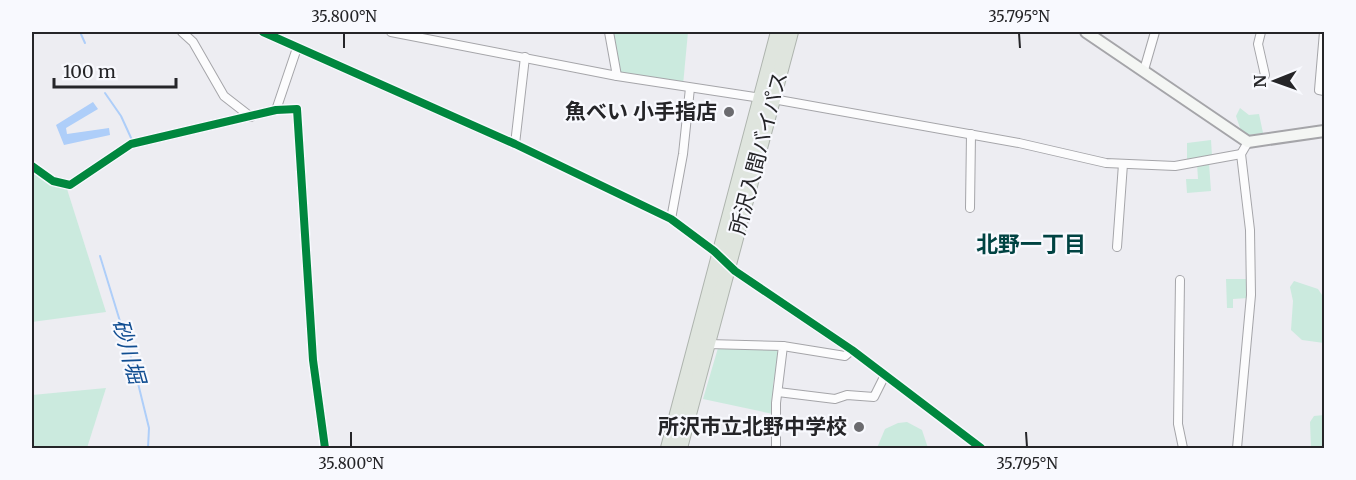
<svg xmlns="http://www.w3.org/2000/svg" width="1356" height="480" viewBox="0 0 1356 480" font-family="Merriweather,'Noto Sans JP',serif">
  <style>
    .green { fill: #cbeade }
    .water { fill: #aecef9 }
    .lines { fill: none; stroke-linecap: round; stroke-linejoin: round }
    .stream { stroke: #aecef9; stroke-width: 2 }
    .street-casing { stroke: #a5a5a9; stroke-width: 10 }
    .secondary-casing { stroke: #a5a5a9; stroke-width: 14 }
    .highway-casing { stroke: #aeb4ae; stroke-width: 16 }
    .street { stroke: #fcfcfd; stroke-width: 8 }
    .secondary { stroke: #f4f6f4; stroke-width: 10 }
    .highway { stroke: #dfe5de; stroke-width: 14 }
    .cycleway-casing { stroke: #f8f9fe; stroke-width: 11 }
    .cycleway { stroke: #00873e; stroke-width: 8 }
    .ticks { fill: none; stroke: #252528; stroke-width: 2 }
    .poi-dot { fill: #6b6b6f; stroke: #f8f9fe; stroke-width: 2 }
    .labels { text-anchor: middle; stroke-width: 4.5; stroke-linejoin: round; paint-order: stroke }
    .poi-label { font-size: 21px; font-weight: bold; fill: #252528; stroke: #f8f9fe; text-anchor: end }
    .street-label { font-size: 21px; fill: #252528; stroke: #f8f9fe }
    .neighbourhood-label { font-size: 22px; font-weight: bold; fill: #004342; stroke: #f8f9fe }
    .water-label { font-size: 22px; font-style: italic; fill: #104d91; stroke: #f8f9fe }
    .neatline { fill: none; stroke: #252528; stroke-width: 2 }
    .ticks-label { font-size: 15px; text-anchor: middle; fill: #252528 }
  </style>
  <rect width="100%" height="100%" fill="#ededf2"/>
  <g class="green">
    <polygon points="610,32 688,32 683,85 619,74"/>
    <polygon points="1240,108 1249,115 1259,114 1263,133 1249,135 1241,131 1236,116"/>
    <polygon points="1211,140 1212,156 1187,159 1187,143"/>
    <polygon points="1209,163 1211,191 1187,193 1186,179 1198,179 1197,164"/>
    <polygon points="32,169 51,185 67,189 106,312 32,322"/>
    <polygon points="1226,279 1248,279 1248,298 1233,299 1233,308 1227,308"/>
    <polygon points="1294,281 1318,289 1324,298 1324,343 1302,340 1291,330 1293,301 1290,287"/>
    <polygon points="718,348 777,349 779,356 773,384 773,414 703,399"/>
    <polygon points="106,388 87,448 32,448 32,395"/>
    <polygon points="1324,415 1324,448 1311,448 1310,422 1314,416"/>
    <polygon points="907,422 922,430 928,448 877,448 885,429 898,423"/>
  </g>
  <polygon class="water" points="93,102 98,109 66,128 67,134 109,128 110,135 64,145 56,125"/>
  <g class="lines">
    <g class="stream">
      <polyline points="80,32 85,43"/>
      <polyline points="105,93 121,116 132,140"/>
      <polyline points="100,256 134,367 149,428 148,448"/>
    </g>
    <defs>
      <g id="street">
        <polyline points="182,32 193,42 224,96 251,117"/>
        <polyline points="263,32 515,144 671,219 714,251 735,271 852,350 981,448"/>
        <polyline points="391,32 617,76 761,98"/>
        <polyline points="609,32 617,76"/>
        <polyline points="1261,32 1258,44 1265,75"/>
        <polyline points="1324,32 1319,90 1324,91"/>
        <polyline points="1144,70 1155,32"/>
        <polyline points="773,99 1019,143 1106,163 1175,166 1241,154"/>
        <polyline points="276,110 297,48"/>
        <polyline points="515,144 525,57"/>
        <polyline points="32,166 53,181 70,185 131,144 276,110 297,109 313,360 325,448"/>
        <polyline points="970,208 971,134"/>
        <polyline points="671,219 683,154 690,88"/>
        <polyline points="1117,247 1123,164"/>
        <polyline points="1180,280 1178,424 1183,448"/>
        <polyline points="708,344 783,346 776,403 776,448"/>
        <polyline points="783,346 845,356 852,350"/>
        <polyline points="778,392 835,399 847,395 874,397 885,375"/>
        <polyline points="1237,448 1251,295 1250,230 1241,154 1248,142"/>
      </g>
      <polyline id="secondary" points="1086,32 1248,142 1324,131"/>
      <g id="highway">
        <polyline points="668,448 778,32"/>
        <polyline points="680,448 791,32"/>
      </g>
    </defs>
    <use href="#street" class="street-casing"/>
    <use href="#secondary" class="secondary-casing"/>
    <use href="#highway" class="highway-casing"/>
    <use href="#street" class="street"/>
    <use href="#secondary" class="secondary"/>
    <use href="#highway" class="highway"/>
    <defs>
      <g id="cycleway">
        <polyline points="263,32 515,144 671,219 714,251 735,271 852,350 981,448"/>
        <polyline points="32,166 53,181 70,185 131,144 276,110 297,109 313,360 325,448"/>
      </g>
    </defs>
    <use href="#cycleway" class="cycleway-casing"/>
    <use href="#cycleway" class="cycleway"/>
  </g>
  <path class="ticks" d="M344 33V48M1019 33 1020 48M351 432V447M1026 432 1027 447"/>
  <g class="poi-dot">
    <circle cx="729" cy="112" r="6"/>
    <circle cx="859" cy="427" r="6"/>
  </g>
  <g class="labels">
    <g class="poi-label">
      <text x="717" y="119">魚べい 小手指店</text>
      <text x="847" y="434">所沢市立北野中学校</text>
    </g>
    <g class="street-label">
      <text transform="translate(759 153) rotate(-75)" y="7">所沢入間バイパス</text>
    </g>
    <g class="neighbourhood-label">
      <text x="1031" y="252">北野一丁目</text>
    </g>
    <g class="water-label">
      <text transform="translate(129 351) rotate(74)" y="8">砂川堀</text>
    </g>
  </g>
  <rect width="1356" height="480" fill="none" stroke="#f8f9fe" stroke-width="66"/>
  <g transform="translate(1275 81) rotate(269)" stroke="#f8f9fe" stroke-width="4.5" paint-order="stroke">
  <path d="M0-4.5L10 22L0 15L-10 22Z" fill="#252528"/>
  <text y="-9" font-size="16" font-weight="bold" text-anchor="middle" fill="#252528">N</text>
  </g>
  <path d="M54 78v9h122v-9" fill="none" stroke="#252528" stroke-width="3"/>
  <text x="63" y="78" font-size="18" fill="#252528" stroke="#f8f9fe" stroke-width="4.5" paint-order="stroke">100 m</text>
  <rect x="33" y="33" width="1290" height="414" class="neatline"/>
  <g class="ticks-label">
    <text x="344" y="22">35.800°N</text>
    <text x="1019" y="22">35.795°N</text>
    <text x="351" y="469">35.800°N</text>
    <text x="1027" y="469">35.795°N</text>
  </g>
</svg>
